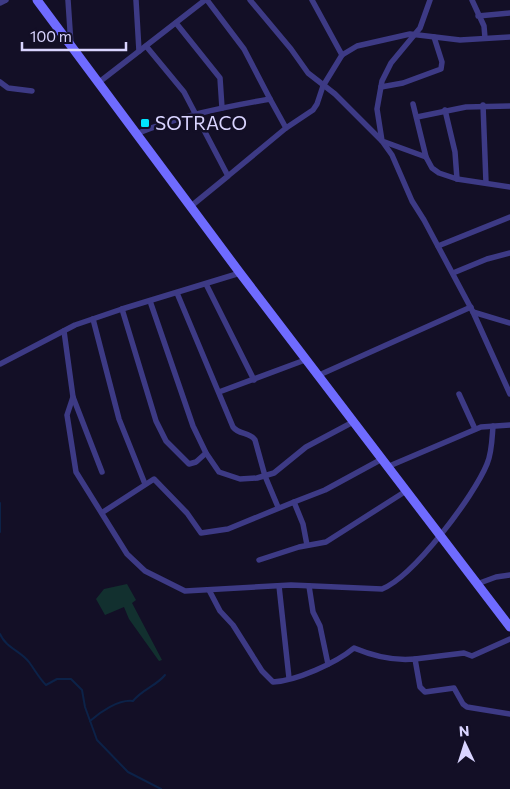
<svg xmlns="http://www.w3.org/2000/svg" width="510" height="789" viewBox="0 0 510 789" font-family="Commissioner,sans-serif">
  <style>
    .green { fill: #12302f }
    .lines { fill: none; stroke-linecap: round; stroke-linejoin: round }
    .stream { stroke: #0c2248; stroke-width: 2 }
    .street { stroke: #3d3a85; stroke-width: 5.5 }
    .secondary { stroke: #6f6bff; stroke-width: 9 }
    .poi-dot { fill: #00e5ff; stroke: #130f26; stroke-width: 2 }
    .labels { text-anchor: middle; stroke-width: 5; stroke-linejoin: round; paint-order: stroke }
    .poi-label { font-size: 19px; fill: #d9d4ff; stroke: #130f26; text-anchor: start }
  </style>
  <rect width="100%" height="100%" fill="#130f26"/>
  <polygon class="green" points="127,584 136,600 132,603 162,660 159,661 129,619 124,607 105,615 96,599 104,589"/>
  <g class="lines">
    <g class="stream">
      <polyline points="0,503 0,532"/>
      <path d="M0 634C6 648 21 651 29 662 35 670 39 678 46 685L57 679H71L82 690 85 707 97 740 128 772 161 789"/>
      <path d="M90 721C100 712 119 699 133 701 143 689 156 686 165 675"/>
    </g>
    <g class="street">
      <polyline points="68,0 71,45"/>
      <polyline points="136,0 139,51"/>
      <polyline points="207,0 244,49 270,99"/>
      <polyline points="250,0 291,49 308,73 335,94 382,141 392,155 412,201 424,220 473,312 510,394"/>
      <polyline points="312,0 342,55"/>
      <polyline points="430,0 420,28 391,63 382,81 377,109 382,141 426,157 432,168 439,173 457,179 510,187"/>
      <polyline points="472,0 484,26 485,38"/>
      <polyline points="0,3 6,0"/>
      <polyline points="478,16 510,13"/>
      <polyline points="176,23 220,78 222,108"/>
      <polyline points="146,46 184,92 228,176 190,207"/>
      <polyline points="0,82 8,88 32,91"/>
      <polyline points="98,83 205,0"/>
      <polyline points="381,87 403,83 441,69 442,62 434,37"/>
      <polyline points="413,104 426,157"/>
      <polyline points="483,105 486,183"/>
      <polyline points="445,110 455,152 457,179"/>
      <polyline points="417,117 466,107 510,106"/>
      <path d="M136 134C179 116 224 107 270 99L286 128 313 110 317 104 323 86 342 55 357 46 410 34 460 40 510 37"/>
      <polyline points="228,176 286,128"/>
      <polyline points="438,246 510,217"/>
      <polyline points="453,273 487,259 510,253"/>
      <polyline points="206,284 254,380"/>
      <path d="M177 293 233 427C239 435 250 432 255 440L265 476 278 507"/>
      <polyline points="150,301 193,426 206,453 219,472 240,479 257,478 274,473 306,447 353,422"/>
      <polyline points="122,309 156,421 166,441 189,464 196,462 206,453"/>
      <polyline points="473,312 510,323"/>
      <polyline points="93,319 119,419 145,484"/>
      <polyline points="64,331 73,397 102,472"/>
      <polyline points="0,364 75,325 122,309 240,273"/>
      <polyline points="317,376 471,307"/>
      <polyline points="219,392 305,360"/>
      <polyline points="459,394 475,429"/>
      <path d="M73 397 67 415 76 472 127 554 145 571 185 591 291 585 382 589C414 576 474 496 487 464 492 453 492 438 493 426"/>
      <polyline points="387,467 481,427 510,425"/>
      <polyline points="294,502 325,490 382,459"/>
      <polyline points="103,512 154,479 187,513 201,533 228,529 294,502 303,524 307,545"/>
      <polyline points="259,560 299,547 326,542 406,491"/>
      <polyline points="477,584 496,577 510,575"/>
      <polyline points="279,586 289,678"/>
      <polyline points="309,586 313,612 320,626 328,664"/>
      <path d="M209 590 220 611 233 625 262 671 273 682C296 681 336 663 354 648 373 656 395 661 415 659L420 687 425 692 454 688 463 704 467 707 510 714"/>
      <polyline points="415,659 464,653 472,656 510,639"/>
    </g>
    <polyline class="secondary" points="37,0 240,273 510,627"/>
  </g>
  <rect class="poi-dot" x="140" y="118" width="10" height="10" rx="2.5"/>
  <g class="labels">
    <g class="poi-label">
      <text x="155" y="130">SOTRACO</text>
    </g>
  </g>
  <g transform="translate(465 744) rotate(356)" stroke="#130f26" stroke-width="4" paint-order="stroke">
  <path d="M0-4L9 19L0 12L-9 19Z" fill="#d9d4ff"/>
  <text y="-8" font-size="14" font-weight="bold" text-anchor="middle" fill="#d9d4ff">N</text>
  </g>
  <path d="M22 42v8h104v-8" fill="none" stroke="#d9d4ff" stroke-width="2.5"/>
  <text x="30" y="42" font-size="15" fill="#d9d4ff" stroke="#130f26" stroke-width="4" paint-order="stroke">100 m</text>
</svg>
